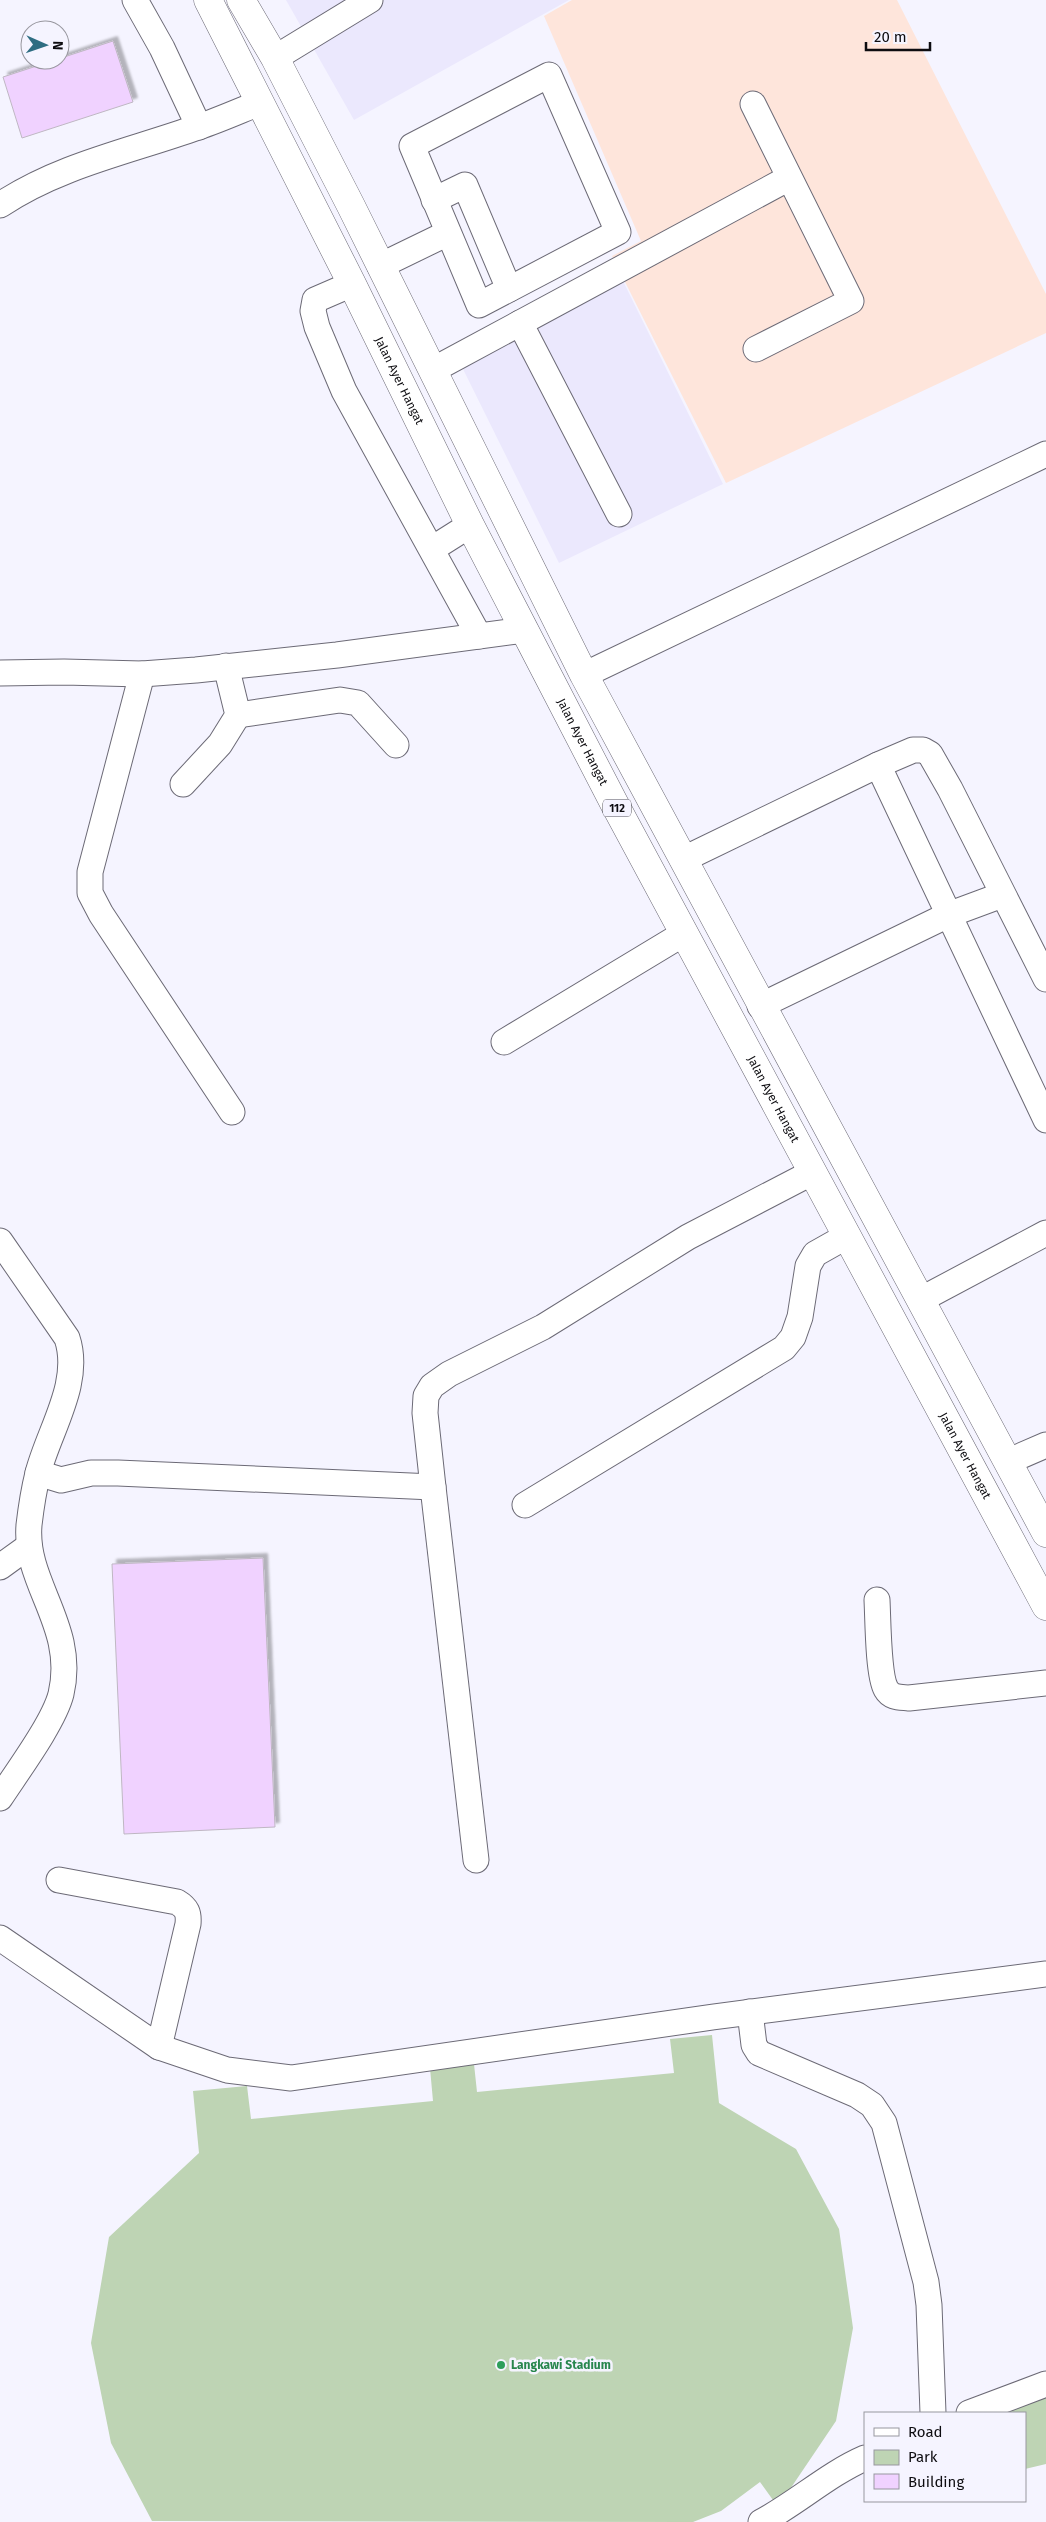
<svg xmlns="http://www.w3.org/2000/svg" width="1046" height="2522" viewBox="0 0 1046 2522" font-family="'Fira Sans',sans-serif">
  <style>
    .built { fill: #ebe8fd }
    .education { fill: #fee5db }
    .green { fill: #bed4b4 }
    .building { fill: #f0d2ff; stroke: #bfb7c3; filter: url(#shadow) }
    .lines { fill: none; stroke-linecap: round; stroke-linejoin: round }
    .minor-casing { stroke: #6c6a76; stroke-width: 27 }
    .major-casing { stroke: #6c6a76; stroke-width: 29 }
    .minor { stroke: #fff; stroke-width: 25 }
    .major { stroke: #fff; stroke-width: 28 }
    .leisure-dot { fill: #2e9e5b; stroke: #f5f4ff; stroke-width: 2 }
    .labels { text-anchor: middle; stroke-width: 5; stroke-linejoin: round; paint-order: stroke }
    .shield { fill: #f5f4ff; stroke: #535258; stroke-width: 1 }
    .shield-label { font-size: 11px; font-weight: bold; fill: #0d0c10 }
    .street-label { font-size: 12px; fill: #0d0c10; stroke: #f5f4ff }
    .leisure-label { font-size: 12px; font-weight: bold; fill: #27864d; stroke: #f5f4ff; text-anchor: start }
  </style>
  <defs>
    <filter id="shadow"><feDropShadow dx="4.5" dy="-4.5" stdDeviation="1" flood-color="#0004"/></filter>
  </defs>
  <rect width="100%" height="100%" fill="#f5f4ff"/>
  <g class="built">
    <polygon points="286,0 569,0 354,120"/>
    <polygon points="622,279 723,484 559,563 461,365"/>
  </g>
  <polygon class="education" points="572,0 897,0 1046,294 1046,333 726,483 612,256 641,241 544,16"/>
  <g class="green">
    <polygon points="712,2035 719,2103 796,2149 839,2229 853,2328 836,2421 778,2507 760,2482 721,2511 693,2522 152,2521 111,2443 91,2343 109,2237 199,2153 193,2091 247,2086 251,2119 433,2101 430,2068 474,2064 477,2092 674,2073 670,2039"/>
    <polygon points="1046,2398 1046,2464 1025,2469 1025,2413 1001,2413 1000,2409"/>
  </g>
  <g class="building">
    <polygon points="113,41 133,102 22,138 3,77"/>
    <polygon points="263,1558 275,1827 124,1834 112,1564"/>
  </g>
  <g class="lines">
    <defs>
      <g id="minor">
        <polyline points="135,0 162,48 199,127"/>
        <polyline points="275,58 370,0"/>
        <polygon points="549,75 618,232 479,305 412,146"/>
        <polyline points="753,104 851,301 756,349"/>
        <polyline points="434,200 465,185 509,289"/>
        <path d="M0 205C60 165 131 151 198 127 219 120 239 111 259 103"/>
        <polyline points="380,266 448,233"/>
        <polyline points="352,284 315,300 313,311 317,327 344,391 479,636"/>
        <polyline points="520,323 619,514"/>
        <polyline points="433,370 789,178"/>
        <polyline points="432,549 470,525"/>
        <polyline points="0,673 64,672 142,674 196,670 337,655 524,630"/>
        <polyline points="142,674 90,872 90,893 101,914 232,1112"/>
        <polyline points="584,675 1046,454"/>
        <polyline points="238,715 340,700 358,703 396,745"/>
        <polyline points="878,765 1046,1120"/>
        <polyline points="183,784 220,744 238,715 226,666"/>
        <polyline points="684,859 878,765 913,750 923,750 930,754 950,789 1046,979"/>
        <polyline points="760,1006 948,915 1002,895"/>
        <polyline points="504,1042 683,934"/>
        <path d="M0 1241 67 1338C82 1383 49 1430 38 1473 34 1489 31 1508 29 1525 24 1584 77 1626 61 1694 54 1722 17 1772 0 1798"/>
        <polyline points="922,1299 1046,1233"/>
        <polyline points="1009,1461 1046,1445"/>
        <polyline points="38,1473 61,1480 91,1473 118,1473 433,1487 425,1413 426,1396 432,1386 449,1374 543,1327 688,1237 811,1173"/>
        <polyline points="433,1487 476,1860"/>
        <polyline points="525,1505 784,1348 793,1337 800,1317 808,1266 815,1254 847,1236"/>
        <polyline points="0,1567 29,1546"/>
        <path d="M877 1600C878 1618 878 1675 886 1689 891 1698 900 1697 909 1698L1046 1683"/>
        <path d="M59 1880 177 1902C187 1908 189 1913 188 1924L159 2047"/>
        <polyline points="0,1938 159,2047 227,2070 291,2078 713,2017 1046,1974"/>
        <polyline points="750,2012 754,2045 759,2053 857,2095 872,2105 884,2123 926,2282 929,2305 933,2413"/>
        <polyline points="969,2413 1046,2384"/>
        <path d="M761 2522C797 2503 828 2474 865 2458"/>
      </g>
      <g id="major">
        <path id="s1" d="M208 0 352 284 470 525 614 803 1046 1606"/>
        <polyline points="241,0 275,58 351,206 584,675 1046,1533"/>
      </g>
    </defs>
    <use href="#minor" class="minor-casing"/>
    <use href="#major" class="major-casing"/>
    <use href="#minor" class="minor"/>
    <use href="#major" class="major"/>
  </g>
  <circle class="leisure-dot" cx="501" cy="2365" r="5"/>
  <g class="labels">
    <rect class="shield" x="603" y="799.5" width="28" height="17" rx="4"/>
    <g class="shield-label">
      <text x="617" y="812">112</text>
    </g>
    <g class="street-label">
      <text dy="4" stroke="none"><textPath href="#s1" startOffset="426">Jalan Ayer Hangat</textPath></text>
      <text dy="4" stroke="none"><textPath href="#s1" startOffset="831">Jalan Ayer Hangat</textPath></text>
      <text dy="4" stroke="none"><textPath href="#s1" startOffset="1236">Jalan Ayer Hangat</textPath></text>
      <text dy="4" stroke="none"><textPath href="#s1" startOffset="1641">Jalan Ayer Hangat</textPath></text>
    </g>
    <g class="leisure-label">
      <text x="511" y="2369">Langkawi Stadium</text>
    </g>
  </g>
  <rect x="864" y="2412" width="162" height="90" fill="#f5f4ff" stroke="#98979f"/>
  <rect x="874" y="2428" width="25" height="8" fill="#ffffff" stroke="#98979f"/>
  <text x="908" y="2437" font-size="15" fill="#0d0c10">Road</text>
  <rect x="874" y="2450" width="25" height="15" fill="#bed4b4" stroke="#98979f"/>
  <text x="908" y="2462" font-size="15" fill="#0d0c10">Park</text>
  <rect x="874" y="2474" width="25" height="15" fill="#f0d2ff" stroke="#98979f"/>
  <text x="908" y="2487" font-size="15" fill="#0d0c10">Building</text>
  <g transform="translate(45 45) rotate(92)"><circle r="24" fill="#f5f4ff" stroke="#98979f"/>
  <path d="M0-4L9 19L0 12L-9 19Z" fill="#2e6d82"/>
  <text y="-8" font-size="14" font-weight="bold" text-anchor="middle" fill="#0d0c10">N</text>
  </g>
  <path d="M866 42v8h64v-8" fill="none" stroke="#0d0c10" stroke-width="2.5"/>
  <text x="874" y="42" font-size="15" fill="#0d0c10" stroke="#f5f4ff" stroke-width="4" paint-order="stroke">20 m</text>
</svg>
